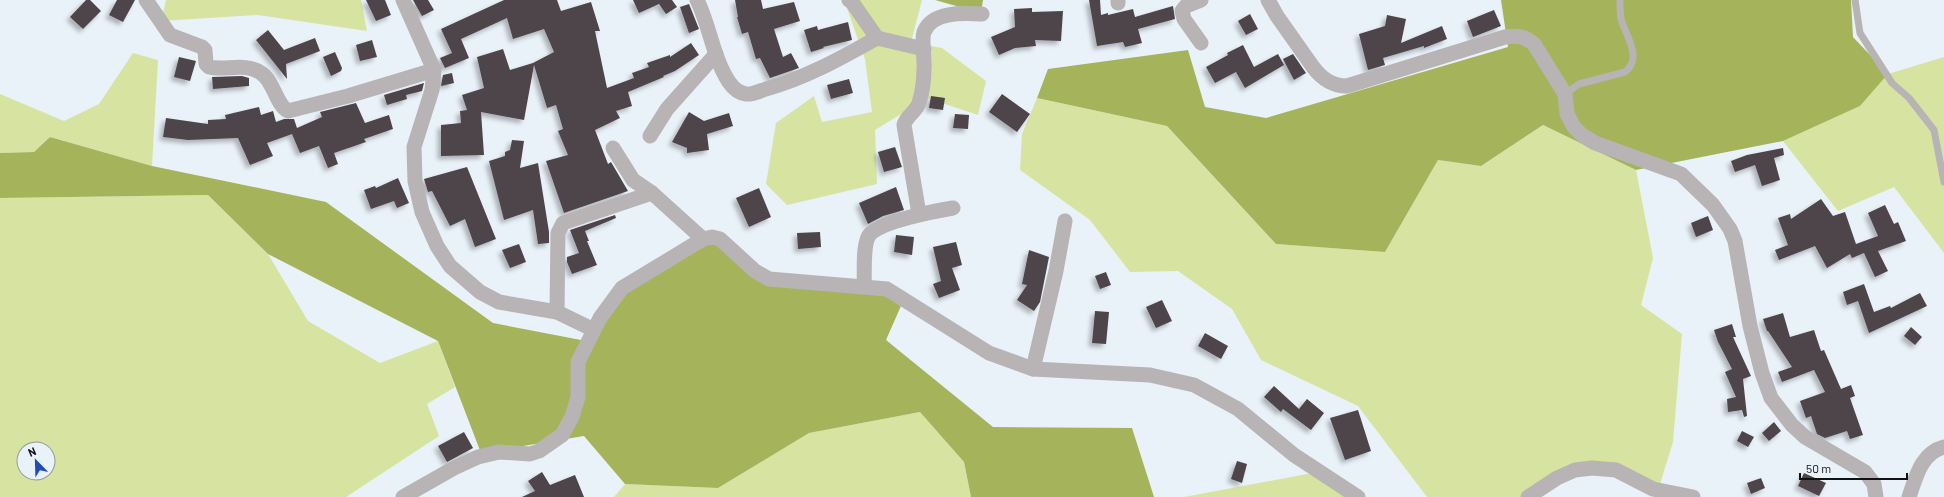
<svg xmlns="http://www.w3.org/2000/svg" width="1944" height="497" viewBox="0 0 1944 497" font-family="Barlow,sans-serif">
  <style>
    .green { fill: #d7e4a1; fill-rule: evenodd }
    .forest { fill: #a5b45b }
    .building { fill: #4e454a; filter: url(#shadow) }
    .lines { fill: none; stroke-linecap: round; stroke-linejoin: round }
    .lane { stroke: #b8b3b4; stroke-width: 7 }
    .street { stroke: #b8b3b4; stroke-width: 15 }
  </style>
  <defs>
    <filter id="shadow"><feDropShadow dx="-3.5" dy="3.5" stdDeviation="2" flood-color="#0004"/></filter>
  </defs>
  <rect width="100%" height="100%" fill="#e9f1f9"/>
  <g class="green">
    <polygon points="166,0 361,0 367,31 258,15 161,21"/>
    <polygon points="844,0 922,0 911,42 942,48 986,81 978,115 927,98 875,130 877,184 787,205 766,184 776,123 814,96 822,122 872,112 865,59"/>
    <polygon points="133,53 158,60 152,166 50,137 34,152 0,153 0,94 64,121 99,104"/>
    <polygon points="1944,57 1944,253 1894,187 1838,211 1783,141 1860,106 1888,74"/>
    <polygon points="1037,98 1167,126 1276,244 1385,252 1438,160 1481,166 1543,125 1636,170 1653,258 1641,305 1682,334 1673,442 1660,484 1596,471 1551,480 1524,497 1427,497 1358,406 1261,360 1232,309 1178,271 1130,272 1090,220 1020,170 1022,134"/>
    <path d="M208 195 268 254 308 321 380 363 438 341 455 387 427 404 439 436 346 497H0V198ZM24 449H48V473H24Z"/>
    <polygon points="920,412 964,462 971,497 614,497 625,484 718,488 809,433"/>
    <polygon points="1312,473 1349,497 1184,497"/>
  </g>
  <g class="forest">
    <polygon points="935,0 983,0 981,13"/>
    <polygon points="1501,0 1851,0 1853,37 1888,74 1860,106 1783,141 1636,170 1543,125 1481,166 1438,160 1385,252 1276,244 1167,126 1037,98 1048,69 1188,50 1205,107 1266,118 1508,47"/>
    <polygon points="50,137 152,166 326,202 493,323 581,340 619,289 712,241 785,283 867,281 904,299 886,340 993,427 1132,428 1154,497 971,497 964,462 920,412 809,433 718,488 625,484 584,436 481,453 438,341 268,254 208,195 0,198 0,153 34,152"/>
  </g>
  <g class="building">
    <polygon points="86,0 90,0 101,11 83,29 70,17"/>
    <polygon points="117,0 135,0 123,22 109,15"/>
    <polygon points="366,0 385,0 391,15 376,21"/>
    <polygon points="413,0 428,0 434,10 422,16"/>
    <polygon points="504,0 557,0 561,11 591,2 600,31 595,31 607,88 634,78 632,73 649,67 647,63 670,55 670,57 691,43 699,55 675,71 663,76 664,77 628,92 632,106 616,111 620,118 595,130 608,164 611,162 628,191 564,213 546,161 568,155 558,131 563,129 556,105 547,108 534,65 524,120 481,112 484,155 441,156 441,125 461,123 460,111 467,110 462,95 484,88 477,57 503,49 510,70 533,63 554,52 544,29 513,39 507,18 461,39 469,58 445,68 440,58 452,53 441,29"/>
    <polygon points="633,0 672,0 677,7 666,14 659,4 639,13"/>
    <polygon points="735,0 761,0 763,9 794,2 800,21 774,29 783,57 791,53 799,68 770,78 760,58 756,59 748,32 742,34 737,17 738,17"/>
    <polygon points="1089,0 1100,0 1101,15 1108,13 1108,15 1133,9 1135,17 1173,6 1175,19 1138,29 1142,43 1125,47 1123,42 1097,46"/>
    <polygon points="689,4 699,29 689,33 680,7"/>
    <polygon points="1032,8 1032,12 1063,11 1061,41 1035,40 1036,46 1015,48 999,55 991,37 1015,27 1014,9"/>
    <polygon points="1494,10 1501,26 1473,37 1467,21"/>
    <polygon points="1250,14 1258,29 1246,35 1238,21"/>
    <polygon points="1387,15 1406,19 1401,43 1442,26 1447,39 1424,48 1424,46 1383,58 1385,65 1368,70 1359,34 1385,26"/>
    <polygon points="848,22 852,40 823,47 824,48 811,52 804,30 817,26 818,30"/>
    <polygon points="268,30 284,50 315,38 320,51 286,64 287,79 256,40"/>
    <polygon points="372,40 377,57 360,61 356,45"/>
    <polygon points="1243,45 1254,67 1278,54 1284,65 1245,88 1236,72 1215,83 1206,67 1228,55 1227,53"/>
    <polygon points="335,52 342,68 341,71 331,76 323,57"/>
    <polygon points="1293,54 1306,73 1294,80 1283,59"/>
    <polygon points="179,57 196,61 190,81 174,77"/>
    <polygon points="452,73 454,83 441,86 443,75"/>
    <polygon points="242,76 249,78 249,86 213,89 212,77"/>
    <polygon points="849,79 853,93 831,99 827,85"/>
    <polygon points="424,83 422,91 406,95 407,99 387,105 384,95"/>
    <polygon points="1002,94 1030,114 1017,132 989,112"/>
    <polygon points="931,96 945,98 943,110 929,108"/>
    <polygon points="356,103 365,123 389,115 393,129 364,139 366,142 334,153 338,164 328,168 319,146 300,153 292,134 267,143 273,156 250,165 238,138 188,140 163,137 166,118 208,124 208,120 226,119 225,115 259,107 261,115 273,111 276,122 284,119 294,119 297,128 322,117 320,112"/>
    <polygon points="689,112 704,121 729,113 733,126 707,134 709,150 687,153 687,148 672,142"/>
    <polygon points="955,114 969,115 968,129 953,128"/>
    <polygon points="512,140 524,141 520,168 538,163 549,232 549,243 538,244 533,210 504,220 489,161 505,156 505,152 510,150"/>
    <polygon points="895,147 902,167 884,172 878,152"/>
    <polygon points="1783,148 1784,155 1774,158 1780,180 1762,186 1755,165 1735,172 1731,161 1747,155"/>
    <polygon points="467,167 496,239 475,247 465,219 450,226 432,191 428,192 424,179"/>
    <polygon points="398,178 409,203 397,208 394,201 371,209 364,190 375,186 376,188"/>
    <polygon points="896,187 904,210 883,216 868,224 859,203"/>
    <polygon points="759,188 771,217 749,227 736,198"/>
    <polygon points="1821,199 1833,216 1845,212 1856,244 1878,236 1868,213 1885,205 1894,224 1898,222 1906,241 1878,251 1888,271 1875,277 1864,253 1852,258 1850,254 1827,268 1815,246 1779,260 1775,250 1788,245 1778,218 1790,214 1791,219"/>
    <polygon points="615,215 616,218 585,231 589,241 587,241 597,265 572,274 567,262 567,257 579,253 570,230"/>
    <polygon points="1708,216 1713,230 1696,237 1691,223"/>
    <polygon points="820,232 821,247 798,249 797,233"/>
    <polygon points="896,235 914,237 912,255 894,252"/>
    <polygon points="956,242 962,265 952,268 960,290 939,298 933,284 941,281 933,247"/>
    <polygon points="519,244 526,262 510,268 502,250"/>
    <polygon points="1029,250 1049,257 1040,302 1034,311 1017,300 1027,285 1022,284"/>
    <polygon points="1106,272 1111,285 1100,289 1095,276"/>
    <polygon points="1864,284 1874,312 1890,306 1891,308 1920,293 1927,306 1869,333 1858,301 1847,305 1843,292"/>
    <polygon points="1162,300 1172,321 1156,328 1146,307"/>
    <polygon points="1095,311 1109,312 1106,344 1092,343"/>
    <polygon points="1783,313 1790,337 1814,330 1821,351 1824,350 1841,389 1851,385 1855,396 1850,398 1863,435 1850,439 1847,431 1825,438 1817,434 1811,416 1806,418 1800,401 1825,392 1814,370 1782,382 1778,372 1792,367 1768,331 1767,331 1763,319"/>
    <polygon points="1732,324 1736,337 1733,337 1751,376 1743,379 1747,416 1744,417 1742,410 1728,412 1727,399 1736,397 1725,372 1732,369 1718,342 1714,330"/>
    <polygon points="1911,327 1922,337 1915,345 1904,336"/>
    <polygon points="1205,333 1228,346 1221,359 1198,346"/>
    <polygon points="1274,386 1299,409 1307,399 1324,413 1311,430 1283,409 1281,412 1264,397"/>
    <polygon points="1358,410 1371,451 1345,460 1330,418"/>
    <polygon points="1774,422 1781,431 1769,441 1762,433"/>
    <polygon points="1742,431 1754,437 1748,447 1737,441"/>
    <polygon points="464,432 473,448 447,462 438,446"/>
    <polygon points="1237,461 1247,464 1242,483 1231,479"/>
    <polygon points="542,472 550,485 575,475 584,497 522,497 535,491 528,481"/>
    <polygon points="1804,473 1826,483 1819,496 1798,486"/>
    <polygon points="1761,478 1765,488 1751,494 1747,483"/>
  </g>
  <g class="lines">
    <g class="lane">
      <polyline points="1855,0 1860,33 1892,83 1909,98 1934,130 1944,182"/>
      <path d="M1565 94 1579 84 1625 72C1643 58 1626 36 1621 19 1620 13 1620 6 1620 0"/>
    </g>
    <g class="street">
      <path d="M146 0 170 35 202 47 205 50 206 64 209 67C226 71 245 62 261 73 274 81 276 105 288 111L348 96 434 70"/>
      <polyline points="403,0 434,70 432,90 414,147 415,181 422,212 437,246 450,266 480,292 499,302 557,312 594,330"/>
      <path d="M697 0C710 26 713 58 729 82 733 88 739 93 746 94 752 95 760 91 766 89 806 78 841 58 877 38"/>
      <polyline points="849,0 852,2 877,38 924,49"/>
      <polyline points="1118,0 1118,3"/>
      <path d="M1268 0 1277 16 1313 67C1322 79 1332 86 1347 86L1505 37C1517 35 1524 36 1534 44L1565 94 1567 114 1574 127 1582 135 1595 143 1681 174 1713 205 1730 229 1735 241 1750 326 1762 373 1771 398 1792 425 1805 437 1865 472 1874 484 1876 497"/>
      <polyline points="1201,43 1184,19 1182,11 1186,6 1201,0"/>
      <polyline points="650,136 667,109 716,54"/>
      <polyline points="613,148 633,180 652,193 703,239"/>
      <path d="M919 214 904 125C906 116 916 112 919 103 922 93 924 80 924 69 925 60 921 41 924 32 932 11 964 13 982 14"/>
      <path d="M864 286C865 274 862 243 870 234 883 221 935 211 953 208"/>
      <polyline points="557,312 558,233 563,223 652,193"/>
      <polyline points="1033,369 1056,271 1065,221"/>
      <polyline points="403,497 454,468 478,457 499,452 530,454 539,451 562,435 572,417 578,397 578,362 600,318 622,288 703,239 712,237 720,239 755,271 769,279 887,289 989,353 1033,369 1150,375 1194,385 1238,409 1294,455 1358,497"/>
      <polyline points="1528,497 1557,478 1575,470 1592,468 1616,470 1653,489 1693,497"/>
      <path d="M1909 497C1916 477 1921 453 1944 447"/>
    </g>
  </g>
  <g transform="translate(36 461) rotate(337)"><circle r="19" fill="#e9f1f9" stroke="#92979d"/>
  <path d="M0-3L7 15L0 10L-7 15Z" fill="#204cba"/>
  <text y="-6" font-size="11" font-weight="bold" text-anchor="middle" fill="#0f1114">N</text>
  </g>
  <path d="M1800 473v6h107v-6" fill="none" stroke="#0f1114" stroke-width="2"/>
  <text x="1806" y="473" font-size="12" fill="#0f1114" stroke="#e9f1f9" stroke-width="3" paint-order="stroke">50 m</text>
</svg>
